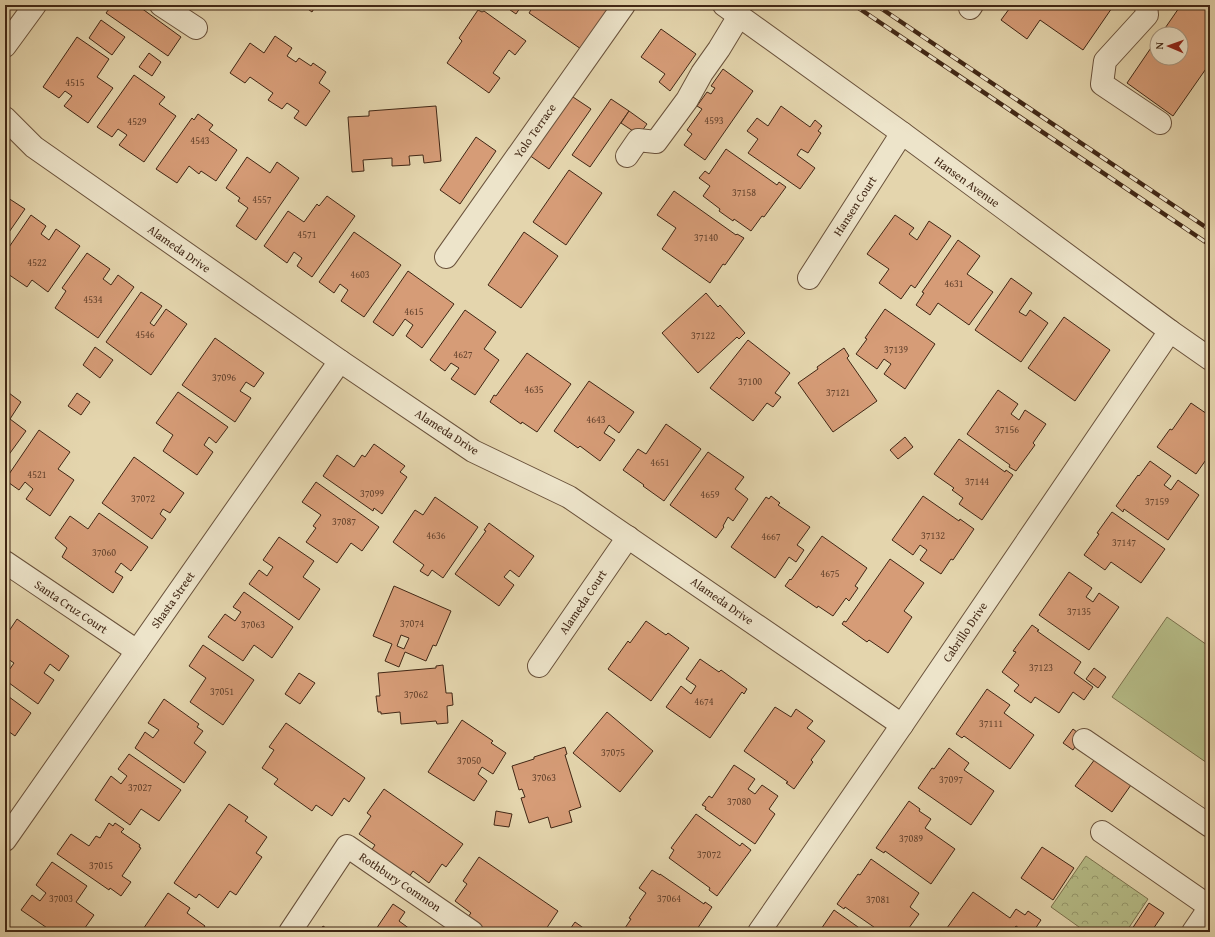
<svg xmlns="http://www.w3.org/2000/svg" width="1215" height="937" viewBox="0 0 1215 937" font-family="'Gentium Book Plus',serif">
  <style>
    .grass { fill: #b6bd88; stroke: #7c724e }
    .park { fill: url(#park-crowns); stroke: #7c724e }
    .lines { fill: none; stroke-linecap: round; stroke-linejoin: round }
    .stream { stroke: #737e70; stroke-width: 7 }
    .building { fill: #d69c77; stroke: #412715; fill-rule: evenodd }
    .minor-casing { stroke: #6a523b; stroke-width: 24 }
    .minor { stroke: #ede4ca; stroke-width: 22 }
    .rail-casing { stroke: #412715; stroke-width: 4.5 }
    .rail { stroke: #ede4ca; stroke-width: 3; stroke-dasharray: 9; stroke-linecap: butt }
    .labels { text-anchor: middle; stroke-width: 3; stroke-linejoin: round; paint-order: stroke }
    .number-label { font-size: 10px; fill: #66442e }
    .street-label { font-size: 12px; fill: #412715; stroke: #ede4ca }
  </style>
  <defs>
    <pattern id="park-crowns" width="20" height="18" patternUnits="userSpaceOnUse"><rect width="20" height="18" fill="#b6bd88"/><path d="M2 6a3 3 0 1 1 6 0M12 15a3 3 0 1 1 6 0" fill="none" stroke="#969a6e"/></pattern>
  </defs>
  <rect width="100%" height="100%" fill="#e4d5ad"/>
  <filter id="stains"><feTurbulence type="fractalNoise" baseFrequency=".005" numOctaves="4"/><feColorMatrix values="0 0 0 0 .2 0 0 0 0 .09 0 0 0 0 .02 0 0 0 .5 -.17"/></filter>
  <radialGradient id="worn" r=".72"><stop offset=".6" stop-color="#630" stop-opacity="0"/><stop offset="1" stop-color="#630" stop-opacity=".3"/></radialGradient>
  <polygon class="grass" points="1167,617 1210,647 1210,765 1112,697"/>
  <polygon class="park" points="1086,856 1148,899 1126,932 1086,932 1051,907"/>
  <g class="lines">
    <polyline class="stream" points="1210,127 1210,145"/>
  </g>
  <g class="building">
    <polygon points="112,5 137,5 181,37 168,56 106,13"/>
    <polygon points="302,5 316,5 312,12"/>
    <polygon points="503,5 522,5 516,14"/>
    <polygon points="534,5 612,5 581,49 529,13"/>
    <polygon points="1012,5 1114,5 1083,50 1040,20 1027,39 1001,20"/>
    <polygon points="1181,5 1210,5 1210,63 1173,116 1127,83 1157,39 1157,58 1181,58 1181,34 1161,34"/>
    <polygon points="478,10 482,12 484,11 526,41 515,55 509,50 493,73 500,78 489,93 447,63 462,41 459,38"/>
    <polygon points="101,20 125,37 112,55 89,38"/>
    <polygon points="661,29 696,54 670,91 659,82 665,74 641,57"/>
    <polygon points="275,36 292,48 287,56 296,62 299,58 311,66 313,63 326,72 319,83 330,91 306,126 294,118 299,111 287,103 282,109 268,100 273,93 250,77 245,83 230,73 250,43 264,53"/>
    <polygon points="77,37 109,59 97,77 113,88 88,123 64,106 72,96 65,91 59,98 43,87"/>
    <polygon points="149,53 161,62 152,76 139,67"/>
    <polygon points="723,69 753,91 705,160 684,145 692,134 687,130 702,109 697,106 707,92 711,94 715,88 711,86"/>
    <polygon points="134,75 165,97 159,104 176,116 144,162 119,145 127,135 118,129 112,137 97,127"/>
    <polygon points="570,95 591,109 549,169 529,155"/>
    <polygon points="611,99 629,111 590,167 572,155"/>
    <polygon points="436,106 441,161 424,163 423,155 409,156 410,165 392,166 392,158 363,160 364,171 352,172 348,117 369,116 369,111"/>
    <polygon points="781,106 810,127 815,120 822,126 818,131 821,133 808,153 801,149 797,155 815,168 800,189 748,153 758,139 747,131 757,118 768,126"/>
    <polygon points="629,111 647,124 639,135 621,123"/>
    <polygon points="198,114 213,125 209,130 237,150 216,181 201,171 199,174 189,166 177,183 156,169 192,118 194,120"/>
    <polygon points="476,137 496,151 460,204 440,190"/>
    <polygon points="726,149 777,185 779,182 786,187 764,217 762,216 751,231 734,219 733,221 719,211 720,209 703,196 710,186 699,178 705,171 709,174"/>
    <polygon points="247,157 270,173 277,162 299,178 256,240 236,226 248,208 238,201 240,198 226,188"/>
    <polygon points="569,170 602,193 566,245 533,222"/>
    <polygon points="674,191 736,235 737,234 744,238 725,265 723,264 710,283 662,249 676,228 657,215"/>
    <polygon points="5,196 25,209 5,238"/>
    <polygon points="327,196 355,216 312,277 297,266 302,258 294,252 287,263 264,246 288,211 304,222 317,204 319,206"/>
    <polygon points="31,215 46,226 41,234 49,240 56,229 80,246 48,292 32,280 27,287 5,272 5,253"/>
    <polygon points="895,215 914,228 909,234 917,240 929,221 951,236 915,288 911,285 901,299 879,283 889,269 867,254"/>
    <polygon points="354,232 401,265 364,317 341,301 348,290 340,284 334,293 319,282"/>
    <polygon points="524,232 558,256 521,308 488,285"/>
    <polygon points="958,240 980,256 967,274 993,292 969,325 938,303 930,315 916,305 924,293 922,292"/>
    <polygon points="87,253 110,269 103,279 111,285 118,275 134,287 98,338 55,308 66,291 62,288"/>
    <polygon points="408,271 454,304 422,348 406,336 413,325 405,319 393,336 373,322"/>
    <polygon points="1011,278 1032,293 1019,312 1026,316 1030,310 1048,323 1021,362 975,330"/>
    <polygon points="141,292 162,306 150,323 154,326 166,309 187,324 151,375 106,342"/>
    <polygon points="706,293 718,307 720,305 745,333 739,339 737,337 698,373 662,333"/>
    <polygon points="885,309 935,344 905,389 884,374 891,364 884,359 877,369 856,354 867,339 865,338"/>
    <polygon points="465,310 496,332 484,349 499,360 475,395 451,379 459,368 451,363 445,371 430,360"/>
    <polygon points="1064,317 1110,350 1075,401 1028,368"/>
    <polygon points="215,338 264,373 254,387 246,382 240,391 251,398 235,422 182,385"/>
    <polygon points="748,340 790,373 775,393 781,397 773,407 767,403 753,421 710,388"/>
    <polygon points="95,347 113,360 100,378 83,365"/>
    <polygon points="844,348 849,356 847,358 877,401 833,432 798,383 818,369 817,367"/>
    <polygon points="527,353 571,384 537,432 522,422 521,424 490,402 494,395 496,396"/>
    <polygon points="589,381 634,412 619,433 609,425 604,433 615,440 600,461 580,446 578,448 554,431"/>
    <polygon points="5,390 21,402 10,419 26,431 5,460"/>
    <polygon points="998,390 1018,404 1011,414 1019,420 1025,410 1046,424 1033,443 1035,445 1016,471 1009,467 1010,465 967,434"/>
    <polygon points="178,392 228,427 216,443 209,437 204,445 213,452 197,475 163,451 173,435 156,423"/>
    <polygon points="77,393 90,402 81,415 68,406"/>
    <polygon points="1191,403 1210,416 1210,454 1196,474 1157,447 1170,429 1172,430"/>
    <polygon points="666,424 701,449 664,501 643,486 644,485 623,470 638,449 646,454"/>
    <polygon points="39,430 70,452 58,469 74,480 50,516 26,499 33,489 25,482 19,490 5,480"/>
    <polygon points="905,437 913,447 898,459 890,450"/>
    <polygon points="959,439 1005,472 1006,470 1013,475 982,520 959,504 963,498 952,490 954,488 934,474"/>
    <polygon points="374,444 405,466 400,472 407,477 382,514 374,508 373,511 323,476 337,455 354,467 362,455 365,457"/>
    <polygon points="708,452 744,477 735,489 748,499 733,521 728,517 723,526 724,527 716,538 670,505"/>
    <polygon points="134,457 184,493 170,513 163,509 160,514 166,519 152,539 102,503"/>
    <polygon points="1150,461 1171,476 1164,485 1171,490 1178,480 1199,495 1168,540 1124,509 1123,512 1116,506 1138,475 1139,476"/>
    <polygon points="316,482 379,527 362,551 351,543 337,563 306,542 316,528 313,526 321,515 302,502"/>
    <polygon points="771,496 780,503 778,505 810,527 797,545 804,550 796,562 789,557 775,578 731,547 766,497 769,499"/>
    <polygon points="923,496 959,521 960,519 974,529 953,560 951,559 941,574 920,560 927,550 920,545 913,555 892,540"/>
    <polygon points="435,497 478,527 443,578 432,570 428,576 420,571 424,565 393,542 415,510 423,515"/>
    <polygon points="1112,512 1165,549 1141,583 1111,562 1105,570 1084,555 1099,534 1097,533"/>
    <polygon points="99,513 148,547 131,571 121,563 115,572 123,577 113,593 62,557 67,548 55,538 70,516 88,529"/>
    <polygon points="489,523 534,556 519,577 510,570 504,577 514,585 499,606 455,574 486,531 484,530"/>
    <polygon points="822,536 867,568 855,586 858,588 849,601 846,598 833,616 818,606 817,608 785,586 790,579 791,580"/>
    <polygon points="279,537 314,561 303,577 320,589 299,620 249,584 259,570 267,576 273,567 263,560"/>
    <polygon points="890,559 924,583 904,611 912,617 888,653 869,640 867,642 842,624 844,621 846,622"/>
    <polygon points="1069,572 1092,588 1086,597 1093,602 1099,593 1119,607 1089,650 1039,615"/>
    <path d="M394 586 451 611 436 646 433 645 426 661 405 652 399 667 385 661 392 644 373 636ZM401 635 409 638 404 649 397 646Z"/>
    <polygon points="244,592 293,627 272,658 254,645 243,661 208,637 225,614 235,621 241,612 233,607"/>
    <polygon points="17,619 69,656 59,671 50,664 44,673 54,680 38,704 5,680 5,676 14,663 5,657 5,637"/>
    <polygon points="646,621 666,635 668,633 689,648 651,701 608,669 628,641 630,643"/>
    <polygon points="1032,625 1039,630 1037,631 1081,662 1074,673 1093,687 1084,700 1073,692 1059,713 1035,697 1031,703 1014,691 1019,685 1002,672 1016,652 1013,651"/>
    <polygon points="203,645 254,680 223,725 190,702 206,678 189,666"/>
    <polygon points="700,659 719,672 721,670 747,689 744,694 742,692 710,738 666,707 681,686 691,694 696,686 686,679"/>
    <polygon points="443,665 446,693 452,693 453,705 447,706 448,723 437,724 436,721 401,724 400,712 381,714 381,712 378,712 376,696 380,696 378,673 436,668 436,666"/>
    <polygon points="1094,668 1106,677 1098,688 1086,679"/>
    <polygon points="299,673 315,683 300,704 285,694"/>
    <polygon points="987,689 1010,705 1004,713 1034,735 1010,769 964,736 962,738 956,734"/>
    <polygon points="5,694 31,713 15,736 5,729"/>
    <polygon points="164,699 199,724 197,727 203,731 194,743 206,752 184,783 135,748 145,732 153,738 159,730 148,723"/>
    <polygon points="775,707 791,717 796,709 813,721 807,728 825,741 811,760 813,762 794,789 786,783 788,782 744,751"/>
    <polygon points="607,712 653,751 620,792 573,753"/>
    <polygon points="462,720 493,741 491,743 506,753 493,774 482,767 478,774 487,781 474,801 428,772"/>
    <polygon points="286,723 365,778 349,802 344,798 332,816 316,805 312,811 274,784 278,779 262,768 274,750 269,747"/>
    <polygon points="1073,729 1082,736 1073,750 1063,743"/>
    <polygon points="565,747 567,754 565,755 581,807 569,811 572,822 551,828 548,817 529,823 521,798 525,797 522,789 519,790 512,766 534,759 534,757"/>
    <polygon points="949,748 969,763 964,770 994,791 971,825 918,788 932,768 934,769"/>
    <polygon points="129,754 181,790 159,821 141,809 130,825 95,800 111,776 121,784 127,776 118,769"/>
    <polygon points="1095,759 1131,785 1112,812 1075,786"/>
    <polygon points="734,765 755,779 748,789 755,794 762,785 778,796 769,809 775,814 755,844 705,809 706,807 702,805 709,796 712,798"/>
    <polygon points="384,789 463,844 446,867 442,864 429,883 413,871 409,877 371,851 375,845 359,834 371,816 367,813"/>
    <polygon points="909,801 920,809 919,811 931,819 925,828 955,849 931,884 885,851 884,853 876,848"/>
    <polygon points="229,804 248,817 245,821 267,837 256,853 262,857 236,895 230,891 218,908 199,894 196,898 174,883"/>
    <polygon points="496,811 512,814 509,827 494,825"/>
    <polygon points="696,814 740,846 742,843 751,850 717,896 709,890 710,888 669,858 674,850 671,848"/>
    <polygon points="109,823 113,826 115,823 124,829 121,832 140,845 139,847 141,848 122,876 131,882 121,896 110,888 109,890 57,854 71,834 89,846 96,836 100,838"/>
    <polygon points="1042,847 1074,868 1053,900 1021,878"/>
    <polygon points="479,857 558,911 544,932 487,932 467,918 471,913 455,901 467,884 463,881"/>
    <polygon points="871,859 919,893 910,907 919,914 906,932 902,932 896,928 893,932 881,932 845,907 844,909 837,904 858,874 860,875"/>
    <polygon points="52,862 87,886 76,902 94,915 82,932 53,932 21,910 32,895 40,901 46,893 36,885"/>
    <polygon points="652,870 660,875 660,874 704,904 705,902 712,907 695,932 623,931 631,919 629,918 646,893 639,888"/>
    <polygon points="973,892 1010,918 1016,909 1025,915 1028,911 1041,920 1033,932 1025,932 1016,926 1011,932 944,932"/>
    <polygon points="168,893 190,908 187,913 205,926 201,932 141,932"/>
    <polygon points="1149,903 1164,913 1151,932 1130,932"/>
    <polygon points="393,904 405,912 399,921 414,932 374,932"/>
    <polygon points="834,910 865,932 819,932"/>
    <polygon points="575,922 589,932 568,932"/>
    <polygon points="323,926 332,932 319,932"/>
  </g>
  <g class="lines">
    <defs>
      <g id="minor">
        <polyline points="161,5 196,28"/>
        <polyline points="724,5 902,133 1170,331 1210,359"/>
        <polyline points="1146,5 1147,15 1105,61 1102,84 1160,123"/>
        <polyline points="970,8 972,5"/>
        <polyline points="5,46 35,5"/>
        <polyline points="5,118 34,147 340,361 473,451 569,497 902,725"/>
        <polyline points="627,156 638,140 656,142 687,100 702,73 719,49 739,16"/>
        <polyline points="446,257 624,5"/>
        <polyline points="809,278 902,133"/>
        <polyline points="5,562 137,651"/>
        <polyline points="539,666 628,537"/>
        <polyline points="1084,740 1210,826"/>
        <polyline points="1102,832 1210,907"/>
        <polyline points="5,840 340,361"/>
        <polyline points="290,932 347,846 472,932"/>
        <polyline points="759,932 902,725 1170,331"/>
        <polyline points="1193,932 1210,907"/>
      </g>
    </defs>
    <use href="#minor" class="minor-casing"/>
    <use href="#minor" class="minor"/>
    <defs>
      <g id="rail">
        <polyline points="854,5 1210,245"/>
        <polyline points="876,5 1210,230"/>
      </g>
    </defs>
    <use href="#rail" class="rail-casing"/>
    <use href="#rail" class="rail"/>
  </g>
  <g class="labels">
    <g class="number-label">
      <text x="75" y="86">4515</text>
      <text x="714" y="124">4593</text>
      <text x="137" y="125">4529</text>
      <text x="200" y="144">4543</text>
      <text x="744" y="196">37158</text>
      <text x="262" y="203">4557</text>
      <text x="307" y="238">4571</text>
      <text x="706" y="241">37140</text>
      <text x="37" y="266">4522</text>
      <text x="360" y="278">4603</text>
      <text x="954" y="287">4631</text>
      <text x="93" y="303">4534</text>
      <text x="414" y="315">4615</text>
      <text x="145" y="338">4546</text>
      <text x="703" y="339">37122</text>
      <text x="896" y="353">37139</text>
      <text x="463" y="358">4627</text>
      <text x="224" y="381">37096</text>
      <text x="750" y="385">37100</text>
      <text x="534" y="393">4635</text>
      <text x="838" y="396">37121</text>
      <text x="596" y="423">4643</text>
      <text x="1007" y="433">37156</text>
      <text x="660" y="466">4651</text>
      <text x="37" y="478">4521</text>
      <text x="977" y="485">37144</text>
      <text x="372" y="497">37099</text>
      <text x="710" y="498">4659</text>
      <text x="143" y="502">37072</text>
      <text x="1157" y="505">37159</text>
      <text x="344" y="525">37087</text>
      <text x="436" y="539">4636</text>
      <text x="933" y="539">37132</text>
      <text x="771" y="540">4667</text>
      <text x="1124" y="546">37147</text>
      <text x="104" y="556">37060</text>
      <text x="830" y="577">4675</text>
      <text x="1079" y="615">37135</text>
      <text x="412" y="627">37074</text>
      <text x="253" y="628">37063</text>
      <text x="1041" y="671">37123</text>
      <text x="222" y="695">37051</text>
      <text x="416" y="698">37062</text>
      <text x="704" y="705">4674</text>
      <text x="991" y="727">37111</text>
      <text x="613" y="756">37075</text>
      <text x="469" y="764">37050</text>
      <text x="544" y="781">37063</text>
      <text x="951" y="783">37097</text>
      <text x="140" y="791">37027</text>
      <text x="739" y="805">37080</text>
      <text x="911" y="842">37089</text>
      <text x="709" y="858">37072</text>
      <text x="101" y="869">37015</text>
      <text x="61" y="902">37003</text>
      <text x="669" y="902">37064</text>
      <text x="878" y="903">37081</text>
    </g>
    <g class="street-label">
      <text transform="translate(535 131) rotate(-55)" y="4">Yolo Terrace</text>
      <text transform="translate(967 182) rotate(36)" y="4">Hansen Avenue</text>
      <text transform="translate(855 206) rotate(-57)" y="4">Hansen Court</text>
      <text transform="translate(179 249) rotate(35)" y="4">Alameda Drive</text>
      <text transform="translate(447 432) rotate(33)" y="4">Alameda Drive</text>
      <text transform="translate(173 600) rotate(-55)" y="4">Shasta Street</text>
      <text transform="translate(722 601) rotate(35)" y="4">Alameda Drive</text>
      <text transform="translate(583 602) rotate(-56)" y="4">Alameda Court</text>
      <text transform="translate(71 607) rotate(34)" y="4">Santa Cruz Court</text>
      <text transform="translate(965 632) rotate(-56)" y="4">Cabrillo Drive</text>
      <text transform="translate(400 882) rotate(34)" y="4">Rothbury Common</text>
    </g>
  </g>
  <rect width="1215" height="937" fill="none" stroke="#e4d5ad" stroke-width="20"/>
  <rect x="6" y="6" width="1203" height="925" fill="none" stroke="#412715" stroke-width="2"/>
  <rect x="10" y="10" width="1195" height="917" fill="none" stroke="#412715"/>
  <g transform="translate(1169 46) rotate(272)"><circle r="19" fill="#ede4ca" stroke="#a89882"/>
  <path d="M0-3L7 15L0 10L-7 15Z" fill="#8f2418"/>
  <text y="-6" font-size="11" font-weight="bold" text-anchor="middle" fill="#412715">N</text>
  </g>
  <rect width="100%" height="100%" filter="url(#stains)"/>
  <rect width="100%" height="100%" fill="url(#worn)"/>
</svg>
